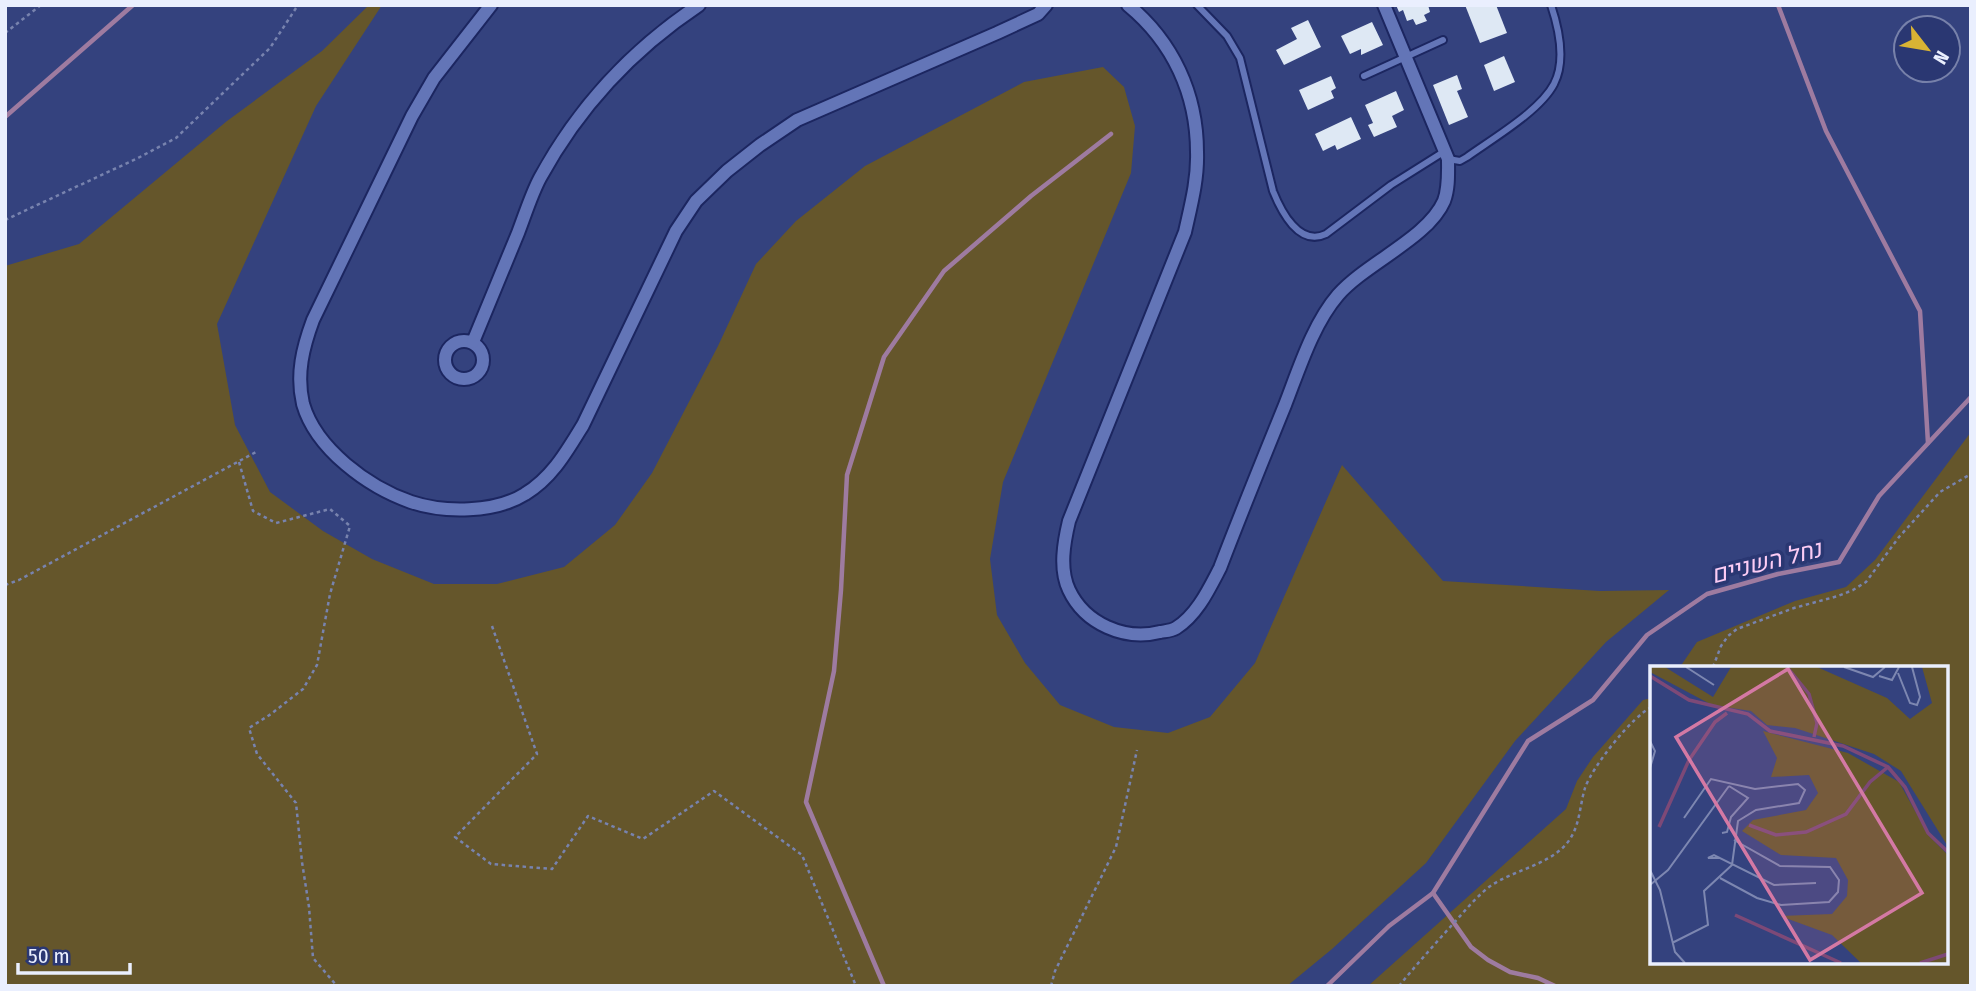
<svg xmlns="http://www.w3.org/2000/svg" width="1976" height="991" viewBox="0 0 1976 991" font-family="'Fira Sans Condensed',Heebo,sans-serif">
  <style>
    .green { fill: #65562b }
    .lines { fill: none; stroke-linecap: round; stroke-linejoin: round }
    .stream { stroke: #9e7ba0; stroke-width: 4.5 }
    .building { fill: #dee8f4 }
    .service-casing { stroke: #1c2660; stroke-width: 10 }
    .minor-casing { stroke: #1c2660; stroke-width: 16 }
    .path { stroke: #7883ae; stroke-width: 2.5; stroke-dasharray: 3.5 3.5; stroke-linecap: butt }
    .service { stroke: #6375b7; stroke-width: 6 }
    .minor { stroke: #6375b7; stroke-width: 12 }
    .labels { text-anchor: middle; stroke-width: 7; stroke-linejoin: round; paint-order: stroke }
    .water-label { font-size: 24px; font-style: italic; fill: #fcccf4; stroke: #2a3772 }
    .inset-river { fill: none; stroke: #7d4977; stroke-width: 3.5 }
    .inset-road { fill: none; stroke: #7d87b1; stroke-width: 2 }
    .view { fill: #d479a4; fill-opacity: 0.15; stroke: #d479a4; stroke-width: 3.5 }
    .inset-edge { fill: none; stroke: #eaeffe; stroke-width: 3.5 }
  </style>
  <rect width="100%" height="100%" fill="#34427e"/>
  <g class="green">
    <polygon points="369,5 382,5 316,106 217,324 235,425 270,492 323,531 372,559 434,584 497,584 564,567 615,525 652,473 718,346 756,264 796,221 865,166 1024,82 1103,67 1124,87 1135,126 1131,173 1003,482 990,559 997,615 1025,663 1060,705 1114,727 1168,733 1210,717 1255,663 1342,465 1443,581 1600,591 1669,590 1606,642 1515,741 1426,863 1332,949 1287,986 5,986 5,266 79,244 227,121 322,51"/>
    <polygon points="1971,432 1971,986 1368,986 1566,809 1577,781 1593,757 1643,700 1652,698 1652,961 1946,961 1946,667 1680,667 1697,642 1795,601 1846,587 1875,560"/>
  </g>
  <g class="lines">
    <g class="stream">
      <polyline points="1778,5 1826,131 1920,311 1928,443"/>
      <polyline points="5,117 133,5"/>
      <polyline points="1433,893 1471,947 1488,960 1510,972 1538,978 1555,986"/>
      <polyline points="884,986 806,802 834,671 841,590 847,475 884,357 944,271 1031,196 1111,134"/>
      <polyline points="1327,986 1389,926 1433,893 1528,741 1593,700 1647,635 1707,594 1778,574 1839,562 1879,496 1971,397"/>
    </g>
  </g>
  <g class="building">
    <polygon points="1396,5 1428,5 1430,12 1424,15 1427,21 1416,25 1413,19 1407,21 1403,10 1399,12"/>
    <polygon points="1465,5 1496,5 1507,33 1480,43"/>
    <polygon points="1308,20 1321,47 1284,65 1276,50 1297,39 1291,28"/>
    <polygon points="1372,22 1383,45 1361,55 1361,49 1350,54 1341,36"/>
    <polygon points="1504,56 1515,82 1494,91 1484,65"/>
    <polygon points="1457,75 1462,89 1457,91 1468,117 1449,125 1433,85"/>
    <polygon points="1331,76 1336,88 1331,91 1334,98 1308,110 1299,90"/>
    <polygon points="1396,91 1404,110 1392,116 1397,127 1374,137 1368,125 1373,123 1365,105"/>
    <polygon points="1351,117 1361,139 1337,150 1335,145 1323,151 1315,134"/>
  </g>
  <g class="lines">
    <defs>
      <g id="service">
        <path d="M1197 5 1227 36 1240 58 1273 191C1281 211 1299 247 1326 234L1391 185 1445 151"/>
        <polyline points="1364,76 1443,40"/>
        <path d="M1448 159 1460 161 1467 157C1492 139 1540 111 1554 84 1566 61 1559 29 1551 5"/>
      </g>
      <g id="minor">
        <path d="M491 5 434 78 412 116 313 320C303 347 296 374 303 404 316 449 368 487 411 502 444 513 495 513 525 494 552 478 567 451 583 425L676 231 696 201 727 171 760 145 797 120 997 33 1038 14 1046 5"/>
        <path d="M1128 5C1173 42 1197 94 1197 152 1198 179 1191 205 1185 232L1069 521C1064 542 1059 569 1069 590 1085 624 1125 641 1160 632 1165 631 1171 631 1176 628 1197 615 1209 589 1220 568 1241 513 1263 459 1285 405 1299 369 1313 324 1338 295 1366 263 1428 238 1444 201 1449 188 1448 173 1448 159L1384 5"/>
        <circle cx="464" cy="360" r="19"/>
        <path d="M473 342C488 306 503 269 518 233 525 215 531 195 540 178 578 108 633 49 699 5"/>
      </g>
    </defs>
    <use href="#service" class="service-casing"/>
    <use href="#minor" class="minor-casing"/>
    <g class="path">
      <polyline points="5,33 41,5"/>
      <polyline points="5,220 138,158 176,138 270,48 298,5"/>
      <polyline points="239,462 253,511 276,523 330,509 350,526 330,594 317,665 303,689 271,714 249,728 257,754 296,803 302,862 309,907 313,958 337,986"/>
      <polyline points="5,585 19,580 256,452"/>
      <polyline points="492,626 537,754 455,837 491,864 552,869 588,816 643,839 714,791 802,855 856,986"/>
      <polyline points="1713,667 1721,646 1728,636 1737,629 1794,608 1838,596 1853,590 1866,582 1899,537 1940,492 1971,474"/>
      <polyline points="1051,986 1055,971 1116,847 1137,750"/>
      <path d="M1399 986C1416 965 1434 945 1452 925 1464 912 1475 898 1489 887 1514 869 1553 865 1570 839 1580 824 1580 804 1585 788 1592 767 1633 715 1652 707"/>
    </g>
    <use href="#service" class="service"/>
    <use href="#minor" class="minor"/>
  </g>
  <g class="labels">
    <g class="water-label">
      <text transform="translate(1766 562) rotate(-14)" y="8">נחל השניים</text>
    </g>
  </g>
  <g transform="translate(1650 666)">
    <rect width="298" height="298" fill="#34427e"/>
    <path d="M0 1H15L63 31 81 1H167L237 32 260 53 282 37 272 1H297V179L251 105 224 88 145 62 117 59 101 45 62 39 0 6ZM113 65 198 87 249 116 279 170 297 188V297H211L182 269 130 250 182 248 197 230 198 214 186 192 131 189 92 165 103 154 156 144 168 127 159 109 121 111 127 92Z" fill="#65562b"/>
    <path class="inset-river" d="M137 1 159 28 167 57 164 71M0 10 39 34 98 48 120 65 193 80 238 101 255 121 278 167 298 186M99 159 126 169 156 166 196 148 220 116 238 101M9 161 39 94 65 56 77 47M85 249 191 297M270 297 298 288"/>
    <path class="inset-road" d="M36 1 64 19M194 1 223 11 235 1M248 7 260 37 267 39 270 31 262 1M229 10 242 14 249 1M0 75 5 85 0 102M72 167 77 166 81 151 98 132 79 120M70 192H58L64 189 124 219 166 217M0 204 10 224 25 286 35 297M70 212 107 232 131 239 179 236 188 226 189 214 180 201 130 200 84 174M0 219 18 204 79 120M22 277 58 259 54 225 82 199 88 155 106 144 149 137 155 124 148 118 105 123 61 113 34 152"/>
    <path class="view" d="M138 3 272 227 160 294 26 71Z"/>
    <rect width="298" height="298" class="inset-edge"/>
  </g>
  <rect width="1976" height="991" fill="none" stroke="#eaeffe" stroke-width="14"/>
  <g transform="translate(1927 49) rotate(121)"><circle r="33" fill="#2a3772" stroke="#7781aa" stroke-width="2"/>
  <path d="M0-5L12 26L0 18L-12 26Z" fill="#d9b334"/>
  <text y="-10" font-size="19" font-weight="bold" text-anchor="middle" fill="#eaeffe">N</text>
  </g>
  <path d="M18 963v10h112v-10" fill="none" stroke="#eaeffe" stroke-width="3.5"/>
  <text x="28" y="963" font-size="21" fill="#eaeffe" stroke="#2a3772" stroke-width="5" paint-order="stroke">50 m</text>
</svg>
